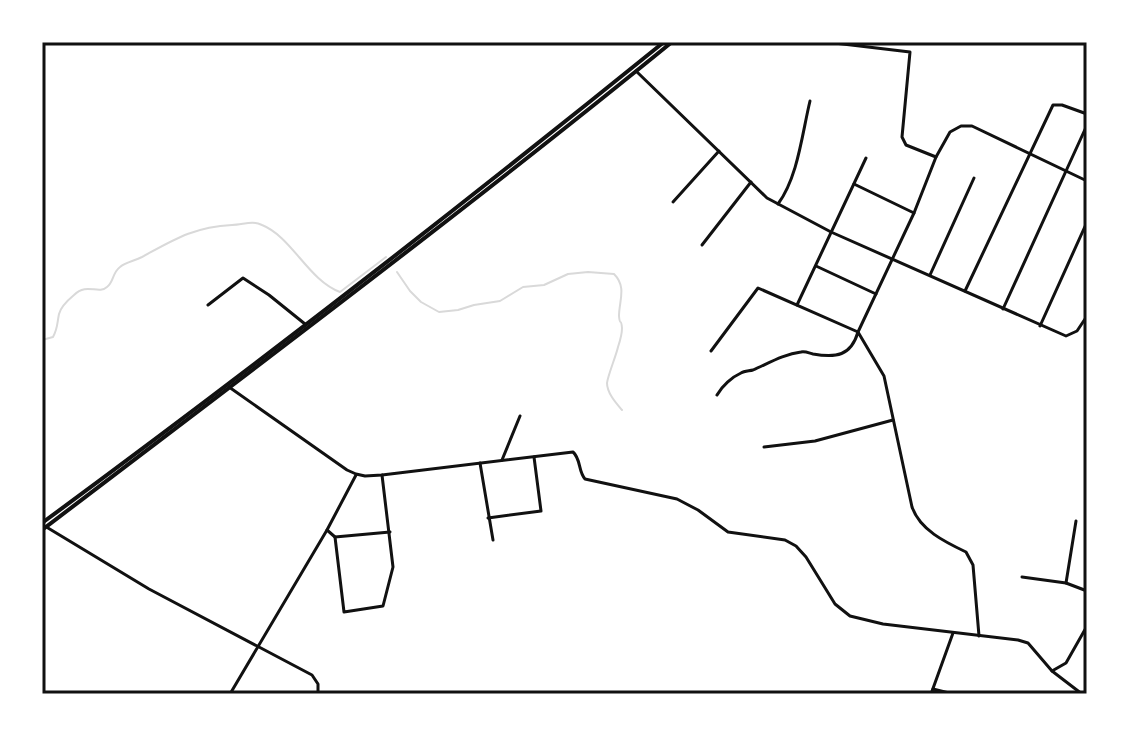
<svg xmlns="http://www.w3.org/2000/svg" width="1129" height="736" viewBox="0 0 1129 736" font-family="'Titillium Web',sans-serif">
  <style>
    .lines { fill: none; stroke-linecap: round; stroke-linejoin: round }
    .stream { stroke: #d9d9d9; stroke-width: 2 }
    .minor { stroke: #111; stroke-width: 3 }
    .secondary { stroke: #111; stroke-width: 4 }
    .neatline { fill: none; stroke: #111; stroke-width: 3 }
  </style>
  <rect width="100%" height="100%" fill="#fff"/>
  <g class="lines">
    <g class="stream">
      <path d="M397 272 410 291 421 302 439 312 458 310 474 305 500 301 523 287 544 285 568 274 588 272 614 274C627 287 619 301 619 316 620 328 621 316 622 328 622 334 620 341 618 347 616 356 608 375 607 383 607 393 616 403 622 410"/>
      <path d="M42 340 53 337C58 328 57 323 59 314 61 306 68 300 74 295 87 282 98 295 107 287 114 282 112 273 120 267 126 262 134 261 142 257 175 239 194 227 232 225 243 225 252 220 262 225 292 237 308 280 340 292L386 257"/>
    </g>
    <g class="minor">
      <polyline points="826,42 910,52 902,137 906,145 936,157"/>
      <polyline points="636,71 767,198 831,232 1066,336 1077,331 1087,316"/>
      <polyline points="854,184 914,213"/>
      <polyline points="673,202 719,151"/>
      <path d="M778 204C798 177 802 134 810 101"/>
      <polyline points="702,245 751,182"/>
      <polyline points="816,266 876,294"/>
      <polyline points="930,275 974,178"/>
      <polyline points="965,291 1053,105 1062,105 1087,114"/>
      <polyline points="208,305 243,278 269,295 305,324"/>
      <polyline points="797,305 866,158"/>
      <polyline points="1003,309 1087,125"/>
      <polyline points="1040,326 1087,222"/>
      <polyline points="711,351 758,288 858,332 914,213 936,157 950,132 961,126 972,126 1087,181"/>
      <path d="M229 387 347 470 356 474 365 476 382 475 573 452C581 459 578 471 585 479L677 499 698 510 728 532 785 540 796 546 806 557 835 604 850 616 883 624 1018 640 1028 643 1052 671 1082 694"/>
      <path d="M717 395C722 386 732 377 741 373 744 371 749 371 753 370 769 363 784 354 801 352 805 351 809 353 813 354 836 358 851 356 858 332L884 376 912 507C920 530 945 542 966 552L973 565 979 636"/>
      <polyline points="764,447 815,441 893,420"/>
      <polyline points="502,460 520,416"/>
      <polyline points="480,463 493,540"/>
      <polyline points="488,518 541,511 534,457"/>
      <polyline points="48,528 149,589 312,675 318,684 318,694"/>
      <polyline points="327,530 335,537 344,612 383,606 393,567 382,475"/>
      <polyline points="335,537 390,532"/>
      <polyline points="1022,577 1066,583 1087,591"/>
      <polyline points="1066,583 1076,521"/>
      <polyline points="1052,671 1066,663 1087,626"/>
      <polyline points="933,689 953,694"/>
      <polyline points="230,694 327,530 356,475"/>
      <polyline points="931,694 953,633"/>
    </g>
    <g class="secondary">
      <path d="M42 523C253 368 460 207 664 42"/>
      <path d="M42 530C253 369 466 210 672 42"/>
    </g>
  </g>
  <rect width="1129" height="736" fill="none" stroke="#ffffff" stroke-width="88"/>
  <rect x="44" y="44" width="1041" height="648" class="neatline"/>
</svg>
